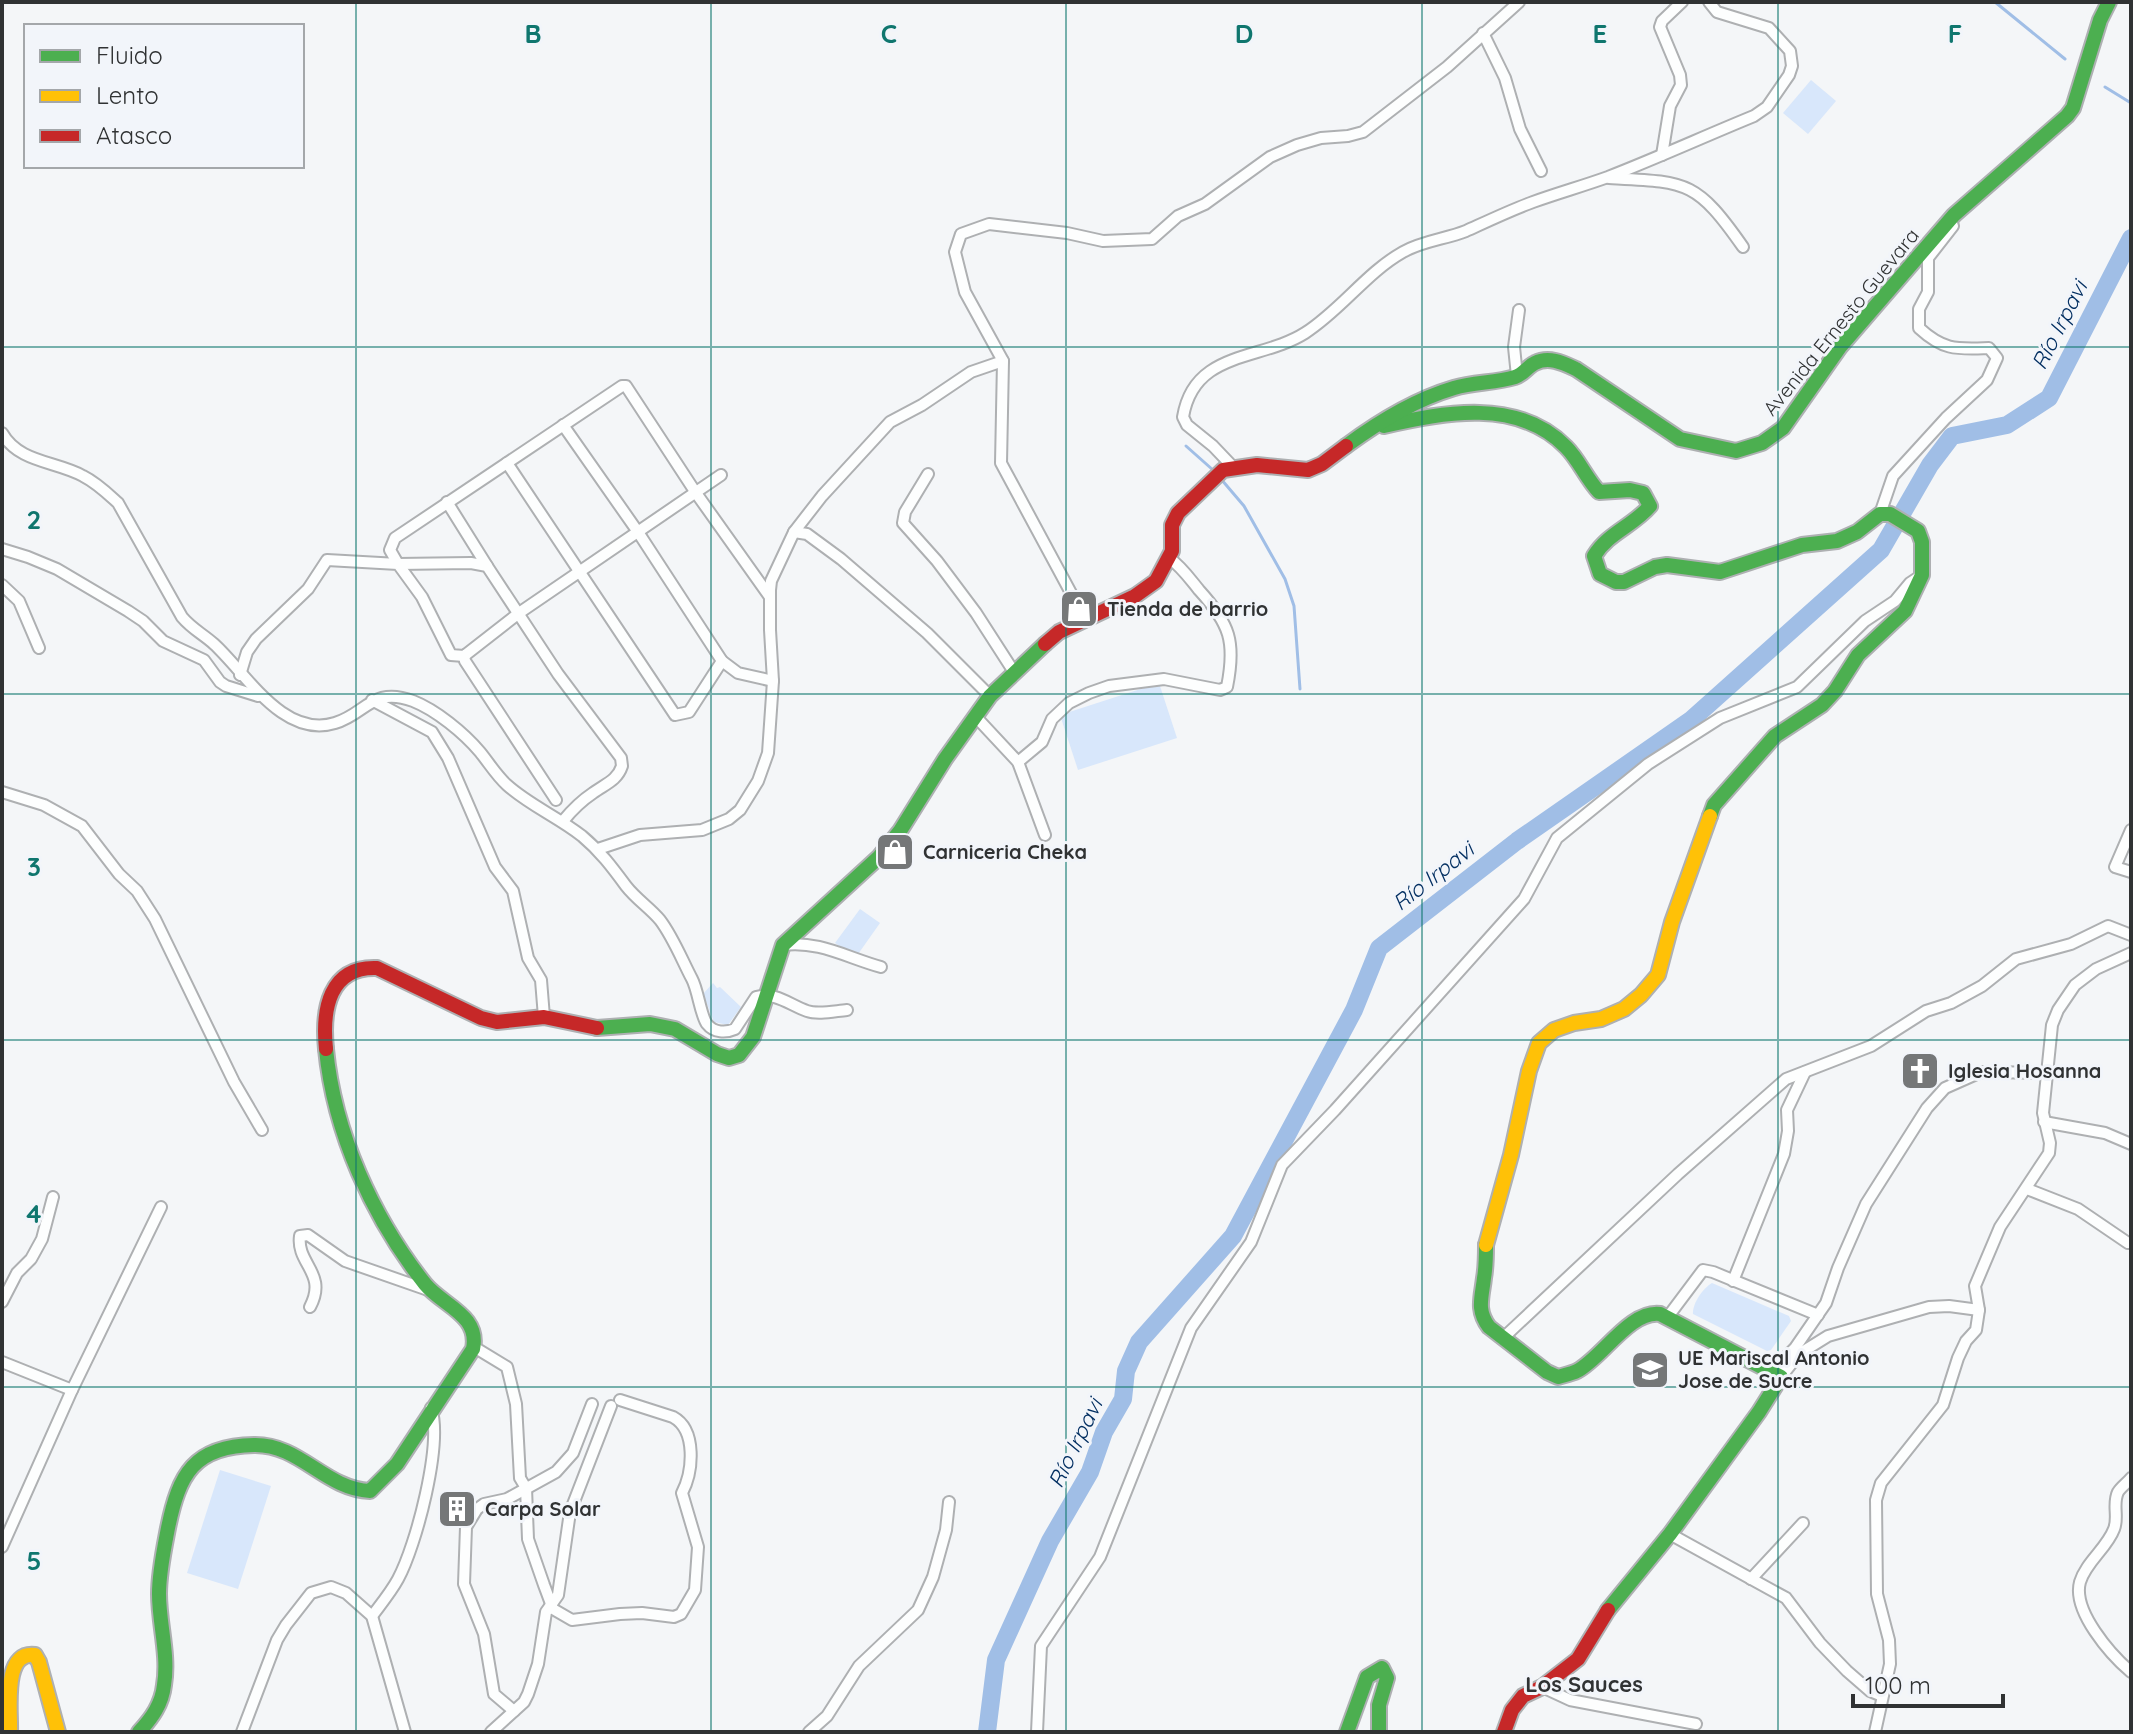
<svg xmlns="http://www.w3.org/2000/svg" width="2133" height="1734" viewBox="0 0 2133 1734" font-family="Quicksand,sans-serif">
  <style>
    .green { fill: #d8e7fb }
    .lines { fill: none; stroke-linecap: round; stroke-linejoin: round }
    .stream { stroke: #a0bee6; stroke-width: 3 }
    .river { stroke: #a0bee6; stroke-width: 18 }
    .street-casing { stroke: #aeb0b2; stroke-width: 14 }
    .fast-casing { stroke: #aeb0b2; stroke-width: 18 }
    .slow-casing { stroke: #aeb0b2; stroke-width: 18 }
    .jam-casing { stroke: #aeb0b2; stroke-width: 18 }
    .street { stroke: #fdfefe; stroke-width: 10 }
    .fast { stroke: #4caf50; stroke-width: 14 }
    .slow { stroke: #ffc107; stroke-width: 14 }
    .jam { stroke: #c62828; stroke-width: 14 }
    .grid { fill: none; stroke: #0f766e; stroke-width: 2; stroke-opacity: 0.55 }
    .labels { text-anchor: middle; stroke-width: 6; stroke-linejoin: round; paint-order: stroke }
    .street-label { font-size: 20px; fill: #303233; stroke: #f2f5fa }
    .poi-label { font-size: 20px; font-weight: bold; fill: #303233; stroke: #f2f5fa; text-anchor: start }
    .water-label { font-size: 22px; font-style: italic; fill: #043062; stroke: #f2f5fa }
    .neighbourhood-label { font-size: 22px; font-weight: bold; fill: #303233; stroke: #f2f5fa }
    .grid-label { font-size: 26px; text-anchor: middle; font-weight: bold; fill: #0f766e; stroke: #f2f5fa; stroke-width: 6; stroke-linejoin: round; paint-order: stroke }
  </style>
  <rect width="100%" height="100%" fill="#f4f6f8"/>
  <g class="green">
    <polygon points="1811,80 1836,101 1808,134 1783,113"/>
    <polygon points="1159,683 1177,738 1078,770 1060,715"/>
    <polygon points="860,909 880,923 856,957 835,943"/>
    <polygon points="713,983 717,988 720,987 741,1007 728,1025 714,1022 703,994"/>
    <path d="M1712 1283 1789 1316 1791 1321 1771 1350 1767 1351 1693 1314C1692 1304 1703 1288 1712 1283Z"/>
    <polygon points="220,1470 271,1486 238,1589 187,1573"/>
  </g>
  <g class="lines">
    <g class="stream">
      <polyline points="1995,2 2065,59"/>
      <polyline points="2105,87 2131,103"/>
      <polyline points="1186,446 1213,470"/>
      <polyline points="1221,479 1244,506 1285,579 1294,606 1300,689"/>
    </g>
    <polyline class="river" points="987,1732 996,1660 1050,1541 1090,1472 1104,1432 1123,1399 1126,1371 1139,1342 1233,1236 1354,1010 1379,948 1517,841 1691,720 1881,550 1930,465 1952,436 2007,425 2049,398 2131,238"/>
    <defs>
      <g id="street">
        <polyline points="1483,33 1505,78 1520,129 1541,171"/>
        <polyline points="1662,155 1670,106 1681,85 1680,75 1660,27 1662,21 1682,2"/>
        <path d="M1609 178C1687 182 1696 180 1743 247"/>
        <polyline points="1517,376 1514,347 1519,310"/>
        <polyline points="563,425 638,532 722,661 738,673 773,681"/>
        <path d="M2 433C19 463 56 461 83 476 97 483 107 493 118 503L182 617C192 629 203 634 214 644 246 673 283 739 335 723 366 714 372 686 413 701 436 710 464 733 480 752 489 763 496 775 507 785 529 805 558 817 582 836 600 851 612 867 626 886 636 899 650 908 660 920 673 937 682 960 692 979 698 990 701 1017 707 1024 714 1033 726 1033 735 1029L756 997C776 992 788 1004 807 1011 818 1015 835 1011 847 1010"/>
        <polyline points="507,463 675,715 689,712 722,661"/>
        <path d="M1233 467 1213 446 1187 425 1183 417C1194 350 1261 361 1305 333 1341 310 1366 273 1403 252 1422 241 1446 239 1466 231 1488 221 1511 210 1533 202 1558 193 1583 186 1608 177 1657 158 1705 136 1754 116L1767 107 1789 75 1792 66 1790 51 1769 28 1717 12 1709 2"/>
        <polyline points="928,474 905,512 903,523 937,561 976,613 1014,672"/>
        <polyline points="447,502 487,566"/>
        <path d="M1880 514 1893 476 1946 418 1987 380 1997 358 1989 348C1957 349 1944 351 1919 328V309L1928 292V258L1953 226"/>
        <polyline points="794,532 807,534 841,559 927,633 990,696"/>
        <polyline points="2,549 28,557 57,569 128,611 143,621 163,641 204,660 220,682 226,686 258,696"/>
        <polyline points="2,585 19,601 39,648"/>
        <polyline points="1085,619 1001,463 1003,361 965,292 955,252 961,234 989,224 1067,233 1103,241 1152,239 1178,216 1205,204 1270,157 1297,145 1321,138 1348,136 1363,132 1447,67 1519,2"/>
        <polyline points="464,656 465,661 556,800"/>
        <polyline points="240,675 247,652 256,639 308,589 327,560 398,564 422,597 451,655 464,656 519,613 721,475"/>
        <polyline points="372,700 432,732 448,758 495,867 513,891 528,958 541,980 544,1017"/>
        <polyline points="976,717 1018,762 1045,835"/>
        <path d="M1018 762 1042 742 1052 719 1069 703 1089 693 1109 686 1164 679 1220 690 1227 687C1236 642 1230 624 1199 590 1190 579 1181 566 1169 558"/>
        <polyline points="2,792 44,805 82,826 119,874 137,891 155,919 234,1082 262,1130"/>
        <path d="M563 821C572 810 581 801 593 793 605 784 617 781 622 766L621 758 558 674 487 566 471 563 398 564 390 550 395 538 622 386H626L696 493 770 597"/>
        <polyline points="2131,830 2115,867 2131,872"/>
        <polyline points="598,849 640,835 702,830 729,819 740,810 758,781 768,753 773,681 770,630 770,590 771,581 794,532 822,496 890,422 922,405 971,372 1003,361"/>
        <path d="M783 945C818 940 848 958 881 967"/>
        <polyline points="2044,1122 2105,1133 2131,1144"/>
        <polyline points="2027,1189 2078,1209 2128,1243"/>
        <polyline points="1733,1281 1784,1154 1788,1131 1787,1110 1805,1072"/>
        <polyline points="2,1302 17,1273 31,1259 42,1239 53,1197"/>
        <path d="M310 1307C328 1273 296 1264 300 1236L308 1235 345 1261 428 1290"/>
        <polyline points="1667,1318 1703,1270 1713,1272 1818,1315"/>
        <polyline points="1502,1339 1678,1174 1786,1079 1871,1046 1926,1011 1951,1003 1982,986 2016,959 2071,944 2108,926 2131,935"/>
        <path d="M474 1347 507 1367 516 1404 520 1478 526 1488 528 1539 544 1585 553 1609 572 1620 620 1614 642 1613 674 1617 681 1614 695 1590 698 1547 682 1493C693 1472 697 1430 673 1417L620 1400"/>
        <polyline points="2,1362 72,1390 161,1207"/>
        <polyline points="1781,1377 1781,1362 1795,1348 1826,1303 1838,1268 1866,1204 1927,1108 1945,1088 1981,1072 2048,1073"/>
        <polyline points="1781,1377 1799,1354 1828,1336 1929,1307 1949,1306 1979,1310"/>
        <path d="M2131 1478C2127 1483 2121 1487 2118 1492 2112 1504 2119 1517 2114 1529 2107 1548 2086 1562 2080 1582 2072 1611 2111 1655 2131 1672"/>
        <polyline points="1670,1534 1786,1598 1820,1643 1847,1671 1870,1691 1882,1696"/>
        <polyline points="2,1547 72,1390"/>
        <polyline points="1751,1579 1803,1523"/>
        <path d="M372 1616C381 1604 391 1592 398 1579 416 1546 443 1444 431 1408"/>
        <polyline points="1542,1687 1570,1700 1696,1724"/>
        <polyline points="514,1711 494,1694 484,1634 464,1584 466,1527 477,1509 484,1504 507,1499 556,1472 573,1453 592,1404"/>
        <polyline points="242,1732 277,1640 286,1625 311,1593 331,1587 346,1593 372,1616 405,1732"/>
        <polyline points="491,1732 524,1702 528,1694 538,1664 546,1612 558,1595 570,1512 611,1406"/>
        <polyline points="809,1732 827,1716 859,1666 918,1610 933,1577 946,1530 949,1502"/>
        <polyline points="1037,1732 1041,1646 1100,1557 1191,1328 1251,1242 1282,1165 1335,1110 1524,899 1557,838 1648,764 1720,718 1797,687 1865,621 1895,601 1910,583 1922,575"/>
        <polyline points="1875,1732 1890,1664 1889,1640 1877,1594 1876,1500 1881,1483 1943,1405 1958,1358 1966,1341 1976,1330 1979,1310 1975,1286 2000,1227 2049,1153 2050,1143 2043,1113 2052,1025 2058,1010 2075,985 2096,969 2131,953"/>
      </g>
      <g id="fast">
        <path d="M1384 426C1444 412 1518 398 1566 447 1579 460 1586 478 1599 492L1630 490 1643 493 1650 506C1633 526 1608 533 1594 556L1600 574 1616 582H1624L1655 567 1667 565 1720 572 1802 545 1837 541 1857 532 1880 514H1890L1918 531 1922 542V575L1905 611 1858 655 1835 691 1822 705 1775 736 1714 805 1710 816"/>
        <path d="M1346 446C1377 423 1417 399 1454 388 1474 382 1496 383 1515 377 1524 374 1528 366 1535 363 1549 356 1563 363 1576 369L1680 439 1736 451 1762 443 1783 428 1840 347 1954 215 2067 116 2073 108 2100 20 2109 2"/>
        <polyline points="597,1028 650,1024 675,1029 717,1054 729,1058 739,1055 753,1037 783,945 879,857 900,831 945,759 990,696 1045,644"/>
        <path d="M1486 1245C1486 1256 1486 1267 1484 1278 1482 1297 1476 1310 1489 1327L1547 1372 1558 1377C1564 1375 1571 1374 1577 1371 1602 1358 1630 1310 1660 1314L1781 1377 1759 1412 1670 1534 1608 1610"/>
        <path d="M139 1732C152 1718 162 1704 164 1685 169 1655 159 1624 159 1594 159 1572 164 1549 168 1528 179 1474 194 1446 254 1445 300 1444 325 1489 370 1491L397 1464 473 1349C480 1315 443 1306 425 1284 373 1218 334 1133 326 1049"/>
        <polyline points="1347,1732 1367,1677 1382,1668 1387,1678 1379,1705 1379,1732"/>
      </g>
      <g id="slow">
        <polyline points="1486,1245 1511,1155 1529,1071 1539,1043 1554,1030 1574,1023 1601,1019 1624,1009 1641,995 1658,975 1672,922 1710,816"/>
        <path d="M10 1732C11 1710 2 1651 35 1655L39 1662 58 1732"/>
      </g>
      <g id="jam">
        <polyline points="1045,644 1059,632 1135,596 1156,581 1172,551 1172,525 1178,513 1223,470 1257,465 1308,470 1322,464 1346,446"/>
        <path d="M326 1049C322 1010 329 966 377 968L481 1018 497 1022 544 1017 597 1028"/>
        <polyline points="1504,1732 1512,1710 1523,1696 1542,1687 1578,1659 1608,1610"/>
      </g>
    </defs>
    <use href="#street" class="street-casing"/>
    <use href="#fast" class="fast-casing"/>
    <use href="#slow" class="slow-casing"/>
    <use href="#jam" class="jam-casing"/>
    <use href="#street" class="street"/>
    <use href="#fast" class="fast"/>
    <use href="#slow" class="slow"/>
    <use href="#jam" class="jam"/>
  </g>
  <path class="grid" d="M356 2V1732M711 2V1732M1066 2V1732M1422 2V1732M1778 2V1732M2 347H2131M2 694H2131M2 1040H2131M2 1387H2131"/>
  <defs>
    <symbol id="shop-square" viewBox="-11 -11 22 22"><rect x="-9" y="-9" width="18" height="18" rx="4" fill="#757778" stroke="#f2f5fa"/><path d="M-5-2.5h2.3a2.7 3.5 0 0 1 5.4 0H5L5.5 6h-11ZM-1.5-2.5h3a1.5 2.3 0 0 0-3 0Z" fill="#fff"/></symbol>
    <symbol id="church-square" viewBox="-11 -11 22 22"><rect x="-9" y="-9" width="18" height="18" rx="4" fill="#757778" stroke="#f2f5fa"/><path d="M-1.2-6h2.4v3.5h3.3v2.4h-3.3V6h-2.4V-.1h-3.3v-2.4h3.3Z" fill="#fff"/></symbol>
    <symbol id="school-square" viewBox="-11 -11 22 22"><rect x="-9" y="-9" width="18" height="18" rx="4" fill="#757778" stroke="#f2f5fa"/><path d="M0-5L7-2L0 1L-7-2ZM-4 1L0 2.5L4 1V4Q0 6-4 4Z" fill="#fff"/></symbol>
    <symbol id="building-square" viewBox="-11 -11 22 22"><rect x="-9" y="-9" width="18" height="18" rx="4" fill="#757778" stroke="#f2f5fa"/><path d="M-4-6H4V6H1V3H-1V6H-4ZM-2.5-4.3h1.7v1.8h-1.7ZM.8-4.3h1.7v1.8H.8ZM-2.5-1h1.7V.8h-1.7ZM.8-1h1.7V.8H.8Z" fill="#fff"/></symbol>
  </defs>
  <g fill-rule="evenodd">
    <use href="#shop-square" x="1057" y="587" width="44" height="44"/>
    <use href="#shop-square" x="873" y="830" width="44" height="44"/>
    <use href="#church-square" x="1898" y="1049" width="44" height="44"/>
    <use href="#school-square" x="1628" y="1348" width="44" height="44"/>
    <use href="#building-square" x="435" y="1487" width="44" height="44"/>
  </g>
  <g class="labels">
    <g class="street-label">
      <text transform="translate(1841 322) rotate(-51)" y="7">Avenida Ernesto Guevara</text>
    </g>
    <g class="poi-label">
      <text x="1107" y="616">Tienda de barrio</text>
      <text x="923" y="859">Carniceria Cheka</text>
      <text x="1948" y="1078">Iglesia Hosanna</text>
      <text x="1678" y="1365">UE Mariscal Antonio<tspan x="1678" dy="23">Jose de Sucre</tspan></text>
      <text x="485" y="1516">Carpa Solar</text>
    </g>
    <g class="water-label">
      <text transform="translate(2059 325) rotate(-63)" y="8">Río Irpavi</text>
      <text transform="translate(1433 876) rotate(-38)" y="8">Río Irpavi</text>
      <text transform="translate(1075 1443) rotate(-64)" y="8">Río Irpavi</text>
    </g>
    <g class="neighbourhood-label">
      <text x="1584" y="1692">Los Sauces</text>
    </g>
  </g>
  <g class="grid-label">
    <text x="533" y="43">B</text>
    <text x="889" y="43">C</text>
    <text x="1244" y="43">D</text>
    <text x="1600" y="43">E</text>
    <text x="1955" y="43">F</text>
    <text x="34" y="529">2</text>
    <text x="34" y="876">3</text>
    <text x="34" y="1223">4</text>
    <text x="34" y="1570">5</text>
  </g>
  <rect width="2133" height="1734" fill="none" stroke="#303233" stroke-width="8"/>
  <rect x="24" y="24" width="280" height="144" fill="#f2f5fa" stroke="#a4a7aa" stroke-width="2"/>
  <rect x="40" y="50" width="40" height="12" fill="#4caf50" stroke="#a4a7aa" stroke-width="2"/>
  <text x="96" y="64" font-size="24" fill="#303233">Fluido</text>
  <rect x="40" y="90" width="40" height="12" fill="#ffc107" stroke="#a4a7aa" stroke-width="2"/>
  <text x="96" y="104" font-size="24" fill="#303233">Lento</text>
  <rect x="40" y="130" width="40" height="12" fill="#c62828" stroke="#a4a7aa" stroke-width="2"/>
  <text x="96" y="144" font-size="24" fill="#303233">Atasco</text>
  <path d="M1853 1694v12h150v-12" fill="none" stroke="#303233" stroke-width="4"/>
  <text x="1865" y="1694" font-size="24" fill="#303233" stroke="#f2f5fa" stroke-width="6" paint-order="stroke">100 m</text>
</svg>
